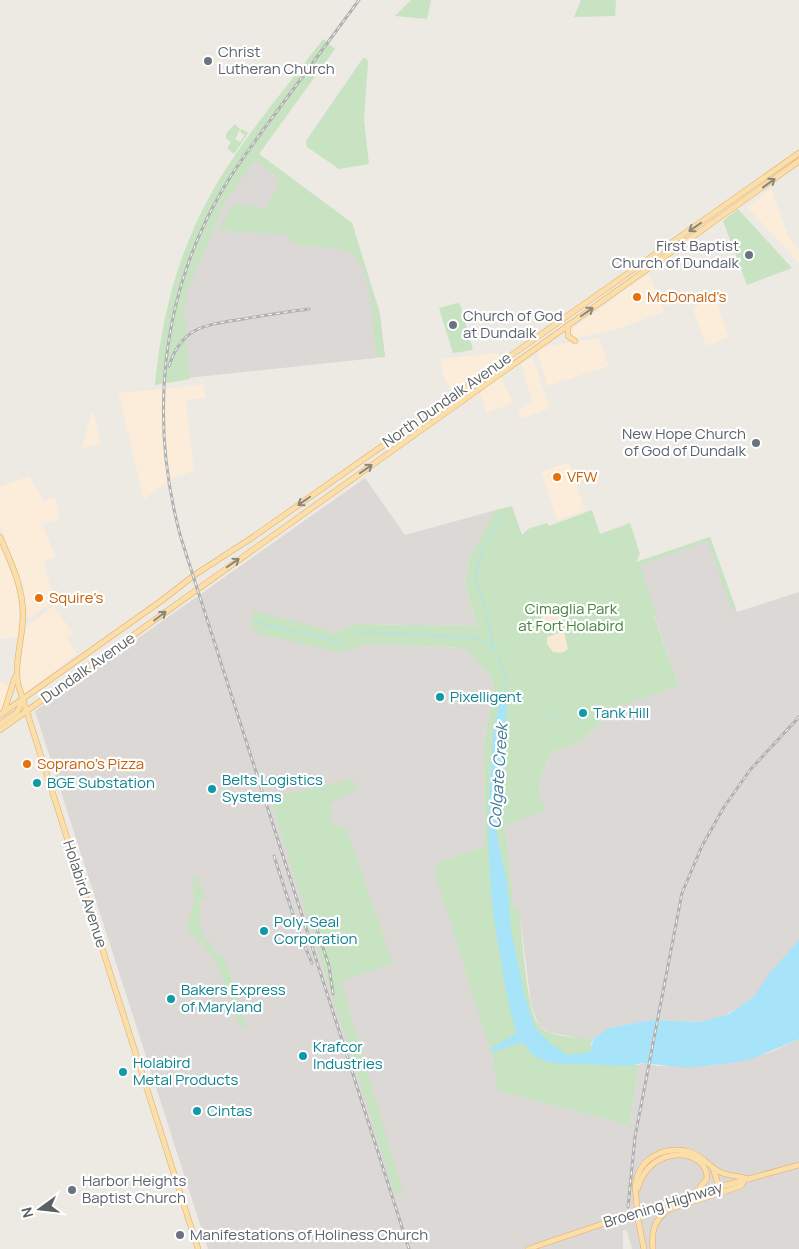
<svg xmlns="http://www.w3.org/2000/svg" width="799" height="1249" viewBox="0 0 799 1249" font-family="Manrope,sans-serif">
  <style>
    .commercial { fill: #fbedda }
    .industrial { fill: #dcd8d5 }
    .green { fill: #c7e3c1 }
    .sand { fill: #f8e9d3 }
    .water { fill: #a7e4f9 }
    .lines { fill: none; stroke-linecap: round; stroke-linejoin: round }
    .stream { stroke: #a7e4f9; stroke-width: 1 }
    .major-casing { stroke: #e8aa61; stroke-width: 6 }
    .major { stroke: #fadfab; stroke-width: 5 }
    .rail-casing { stroke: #b0b1b1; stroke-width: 3 }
    .rail { stroke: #fff; stroke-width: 1; stroke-dasharray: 4; stroke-linecap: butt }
    .major-bridge-casing { stroke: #e8aa61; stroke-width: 6; stroke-linecap: butt }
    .major-bridge { stroke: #fadfab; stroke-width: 5 }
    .oneway { stroke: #8b8679 }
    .worship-dot { fill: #6b7280; stroke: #fff; stroke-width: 2 }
    .food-dot { fill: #e8710a; stroke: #fff; stroke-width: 2 }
    .culture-dot { fill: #0f9aa8; stroke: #fff; stroke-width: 2 }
    .labels { text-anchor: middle; stroke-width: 4.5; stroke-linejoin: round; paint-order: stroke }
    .worship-label { font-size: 15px; fill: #5b616d; stroke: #fff; text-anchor: start }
    .food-label { font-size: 15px; fill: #c56008; stroke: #fff; text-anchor: start }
    .street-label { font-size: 15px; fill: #5b6063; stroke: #fff }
    .park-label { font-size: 15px; fill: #44833a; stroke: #fff }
    .culture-label { font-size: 15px; fill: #0d838f; stroke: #fff; text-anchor: start }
    .water-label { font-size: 16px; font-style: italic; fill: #3f7b99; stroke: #fff }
  </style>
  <rect width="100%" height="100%" fill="#ede9e3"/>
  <g class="commercial">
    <polygon points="771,188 788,236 799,250 799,263 747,207"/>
    <polygon points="649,273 665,312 612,331 576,338 572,336 572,329"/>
    <polygon points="716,299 729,337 706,346 692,307"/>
    <polygon points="599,338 609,366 548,386 538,356 538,350 542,347"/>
    <polygon points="496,353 500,355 499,360 452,391 443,376 441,359"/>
    <polygon points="531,358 534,360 550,408 521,419 518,411 532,401 521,364"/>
    <polygon points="501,377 513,403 486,413 480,392"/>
    <polygon points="203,384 206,398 186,400 194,471 175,477 144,499 118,393 185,387 186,393 185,386"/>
    <polygon points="91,414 94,414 101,444 82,448"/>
    <polygon points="569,462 585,510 557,520 541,472"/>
    <polygon points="29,476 44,501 55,497 60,519 42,524 56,557 44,561 54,601 28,619 23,584 0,526 0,487"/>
    <polygon points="0,547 16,586 19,609 18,637 0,639"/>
    <polygon points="54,606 73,633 67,638 77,654 23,695 20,676 25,627"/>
    <polygon points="0,681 9,687 4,710 0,712"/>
  </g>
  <g class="industrial">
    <polygon points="256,152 352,223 380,313 385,357 168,380 186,288 216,213"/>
    <polygon points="365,478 405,535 496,510 470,556 465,584 477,626 357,624 333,633 315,626 358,646 367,644 465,648 494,682 484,744 485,846 440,862 495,1068 498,1091 629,1125 639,1065 644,1063 658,1066 709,1066 734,1063 771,1052 799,1039 799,1249 632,1249 627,1231 623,1230 623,1249 208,1249 35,711"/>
    <polygon points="710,537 737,612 799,592 799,940 754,997 743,1006 717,1019 701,1022 651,1020 609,1028 594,1038 583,1039 549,1032 539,1026 531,1004 519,909 514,910 505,825 544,811 538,789 550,752 579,743 614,709 679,686 636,563"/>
  </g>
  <g class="green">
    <polygon points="411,0 431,0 427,19 395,16"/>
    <polygon points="581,0 616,0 615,16 574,17"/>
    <path d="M323 39 335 49 259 154 352 223 379 313 385 357H377C373 334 373 264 349 252 331 244 310 248 292 243L288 234 234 232 228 231V229H219L234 204 266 208 281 181 256 159 226 200 188 289 184 309 190 379 155 385C161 321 176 260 206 203 237 144 284 91 323 39Z"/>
    <polygon points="363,58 366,58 368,62 364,120 369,164 339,169 307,147 306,141"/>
    <polygon points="235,124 240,129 235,139 240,142 245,135 240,132 242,129 248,133 234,154 227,148 231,142 226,138 226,134"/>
    <polygon points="738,209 792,268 747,285 723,221"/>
    <polygon points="457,303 460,304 473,350 453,353 439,308"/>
    <path d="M512 506 522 535 528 529 547 523 549 526 592 510 600 534 630 523 640 554 636 562 710 537 736 609 732 611 708 541 640 565 656 614 654 616 679 686 614 709 579 743 550 752 538 789 545 811 505 825 514 909 519 908C522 932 526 1010 539 1026 547 1036 582 1039 594 1038L591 1044 594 1065H639L629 1125 498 1091 492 1056 434 870 440 862 485 846 484 744 494 682 465 648 367 644 347 651H333L259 634 251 625 253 611 315 626 333 633 357 624 477 626 465 584 470 556 496 510Z"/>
    <polygon points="352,779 359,788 330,804 331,823 347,829 393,964 341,981 403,1192 395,1194 270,798"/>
    <polygon points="193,877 202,877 199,880 205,898 199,900 201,914 198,916 205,941 209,940 216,954 222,953 228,970 231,969 229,972 245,1024 249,1025 240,1027 217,963 205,947 188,930 187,926 194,902"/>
  </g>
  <g class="sand">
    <polygon points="548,603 556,603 561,620 544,624 540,613 542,608"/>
    <polygon points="564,631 568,649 562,653 553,652 547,644 547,637"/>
  </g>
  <path class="water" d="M502 696 506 697 507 705 496 822 498 842 507 881 511 930 524 993 535 1028 550 1043 567 1055 590 1052 594 1038 609 1028 651 1020 701 1022 729 1014 754 997 769 974 799 940V1039L754 1058 734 1063 687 1068 644 1063 628 1066 550 1063 534 1056 525 1045 520 1043 492 1052 491 1050 493 1047 517 1033C509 1011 506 989 502 966 491 910 487 856 489 799 491 765 491 729 502 696Z"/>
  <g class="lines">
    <g class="stream">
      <polyline points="255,622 341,642"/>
      <polyline points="354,634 366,632 477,638 494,649 499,659 507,682 503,696"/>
      <polyline points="494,649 484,604 475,578 483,548 502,517"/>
      <polyline points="549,720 555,713"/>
    </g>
    <defs>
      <g id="major">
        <polyline points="568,325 568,336 575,341"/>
        <path d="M0 537C11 562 23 587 23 615 23 638 14 661 18 684L198 1249"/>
        <polyline points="4,712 15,677"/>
        <polyline points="0,715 161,601 196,574 253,537 799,153"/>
        <polyline points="0,724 17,712 23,700"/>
        <polyline points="0,730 799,161"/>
        <polyline points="713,1168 719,1187"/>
        <path d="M638 1188C649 1144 708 1147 707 1179L695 1193"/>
        <path d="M636 1196C630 1165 660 1143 690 1152 703 1156 710 1168 722 1173 730 1176 740 1176 748 1179"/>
        <polyline points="638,1219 644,1249"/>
        <polyline points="528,1249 676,1199 799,1165"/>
        <path d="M653 1249C651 1231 654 1220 669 1209L741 1186 744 1181"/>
      </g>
    </defs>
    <use href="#major" class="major-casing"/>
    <use href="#major" class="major"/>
    <defs>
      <g id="rail">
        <path d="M359 0C332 37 305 73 278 110 258 137 237 164 220 194 160 299 149 422 181 538L409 1249"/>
        <path d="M169 366C181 329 202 325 237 320 261 316 284 312 309 309"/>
        <polyline points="274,856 298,930 312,963"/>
        <polyline points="314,920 329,966 333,994"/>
        <polyline points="628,1207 635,1137 682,893 702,846 724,807 750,770 799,717"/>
      </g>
    </defs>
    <use href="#rail" class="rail-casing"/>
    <use href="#rail" class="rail"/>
    <defs>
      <polyline id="major-bridge" points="636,1196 638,1219"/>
    </defs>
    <use href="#major-bridge" class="major-bridge-casing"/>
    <use href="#major-bridge" class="major-bridge"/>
  </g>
  <defs><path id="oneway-shaft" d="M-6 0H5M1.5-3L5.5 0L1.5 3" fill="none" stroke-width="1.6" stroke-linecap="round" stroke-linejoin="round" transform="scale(1.25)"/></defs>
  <g class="oneway">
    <use href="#oneway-shaft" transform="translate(769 183) rotate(-36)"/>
    <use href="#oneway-shaft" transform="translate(695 227) rotate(145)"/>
    <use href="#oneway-shaft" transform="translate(587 312) rotate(-35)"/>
    <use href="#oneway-shaft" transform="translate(366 469) rotate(-35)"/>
    <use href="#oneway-shaft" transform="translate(304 501) rotate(145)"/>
    <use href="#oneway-shaft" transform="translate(233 563) rotate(-35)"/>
    <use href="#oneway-shaft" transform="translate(160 616) rotate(-37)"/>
  </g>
  <g class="worship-dot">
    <circle cx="208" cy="61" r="5"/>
    <circle cx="749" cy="255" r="5"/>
    <circle cx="453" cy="325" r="5"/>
    <circle cx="756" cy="443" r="5"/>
    <circle cx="72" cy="1190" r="5"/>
    <circle cx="180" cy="1235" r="5"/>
  </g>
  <g class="food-dot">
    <circle cx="637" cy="297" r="5"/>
    <circle cx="557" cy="477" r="5"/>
    <circle cx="39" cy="598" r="5"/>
    <circle cx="27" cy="764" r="5"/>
  </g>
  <g class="culture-dot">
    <circle cx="440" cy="697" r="5"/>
    <circle cx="583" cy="713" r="5"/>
    <circle cx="37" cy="783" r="5"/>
    <circle cx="212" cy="789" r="5"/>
    <circle cx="264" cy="931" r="5"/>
    <circle cx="171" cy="999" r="5"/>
    <circle cx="303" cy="1056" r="5"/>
    <circle cx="123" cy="1072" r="5"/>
    <circle cx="197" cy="1111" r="5"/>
  </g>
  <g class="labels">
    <g class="worship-label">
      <text x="218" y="57">Christ<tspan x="218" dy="17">Lutheran Church</tspan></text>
      <text x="739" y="251" text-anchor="end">First Baptist<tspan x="739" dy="17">Church of Dundalk</tspan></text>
      <text x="463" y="321">Church of God<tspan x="463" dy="17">at Dundalk</tspan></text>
      <text x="746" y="439" text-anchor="end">New Hope Church<tspan x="746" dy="17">of God of Dundalk</tspan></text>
      <text x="82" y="1186">Harbor Heights<tspan x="82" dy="17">Baptist Church</tspan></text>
      <text x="190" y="1240">Manifestations of Holiness Church</text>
    </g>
    <g class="food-label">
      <text x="647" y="302">McDonald's</text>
      <text x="567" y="482">VFW</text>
      <text x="49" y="603">Squire's</text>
      <text x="37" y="769">Soprano's Pizza</text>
    </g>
    <g class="street-label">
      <text transform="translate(447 400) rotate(-35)" y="5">North Dundalk Avenue</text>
      <text transform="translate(88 668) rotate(-35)" y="5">Dundalk Avenue</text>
      <text transform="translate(85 894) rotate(72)" y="5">Holabird Avenue</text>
      <text transform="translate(663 1205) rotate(-17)" y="5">Broening Highway</text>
    </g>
    <g class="park-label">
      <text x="571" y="614">Cimaglia Park<tspan x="571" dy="17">at Fort Holabird</tspan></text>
    </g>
    <g class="culture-label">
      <text x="450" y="702">Pixelligent</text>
      <text x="593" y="718">Tank Hill</text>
      <text x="222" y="785">Belts Logistics<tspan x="222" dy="17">Systems</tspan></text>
      <text x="47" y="788">BGE Substation</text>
      <text x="274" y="927">Poly-Seal<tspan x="274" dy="17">Corporation</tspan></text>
      <text x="181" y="995">Bakers Express<tspan x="181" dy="17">of Maryland</tspan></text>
      <text x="313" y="1052">Krafcor<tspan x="313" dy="17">Industries</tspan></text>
      <text x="133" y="1068">Holabird<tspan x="133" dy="17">Metal Products</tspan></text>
      <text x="207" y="1116">Cintas</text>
    </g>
    <g class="water-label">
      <text transform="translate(498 776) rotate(-86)" y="6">Colgate Creek</text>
    </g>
  </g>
  <g transform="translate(40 1209) rotate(255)" stroke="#ffffff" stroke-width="4" paint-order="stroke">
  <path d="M0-4L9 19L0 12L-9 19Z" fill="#5b6063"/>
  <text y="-8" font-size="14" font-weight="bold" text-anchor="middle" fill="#5b6063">N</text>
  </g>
</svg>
